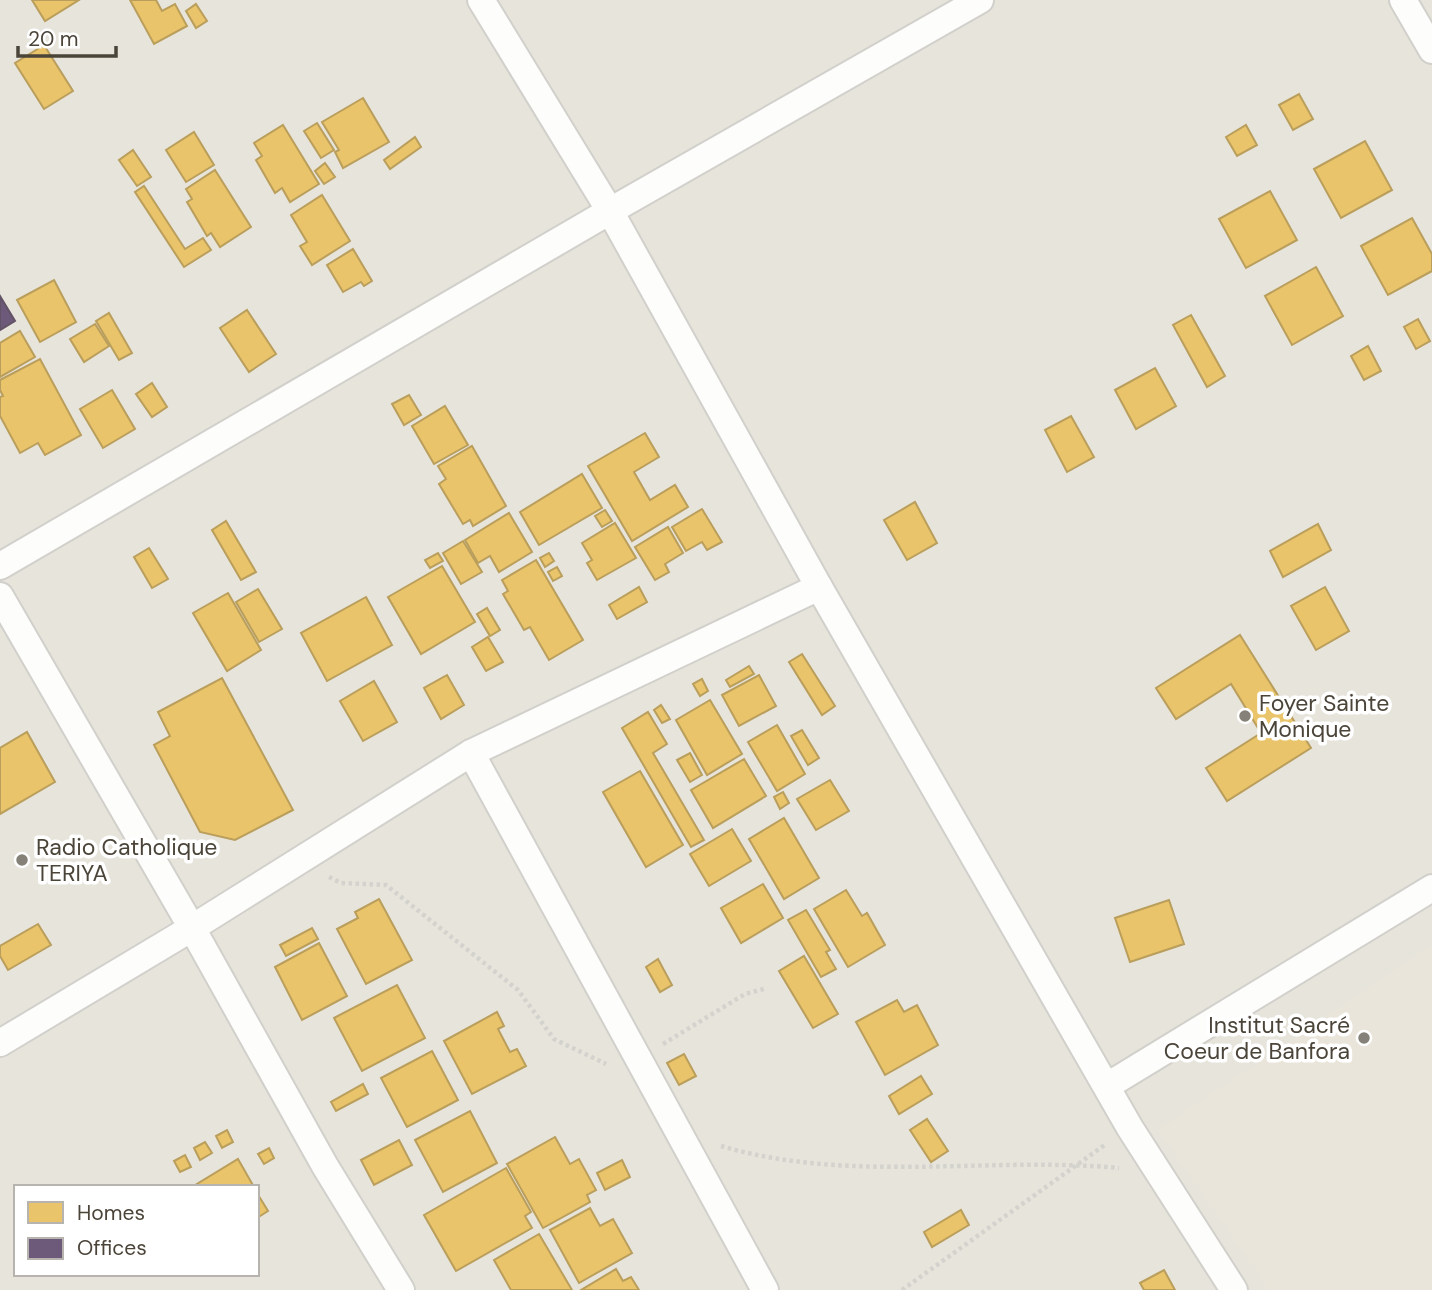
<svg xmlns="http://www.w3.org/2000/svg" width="1432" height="1290" viewBox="0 0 1432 1290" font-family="'DM Sans',sans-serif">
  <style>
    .residential { fill: #e7e4dc; fill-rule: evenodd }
    .education { fill: #eae5da }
    .homes { fill: #e9c46a; stroke: #ba9e5b; stroke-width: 2 }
    .offices { fill: #6d597a; stroke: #635366; stroke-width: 2 }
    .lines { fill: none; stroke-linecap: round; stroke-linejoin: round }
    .minor-casing { stroke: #d2d0cb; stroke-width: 30 }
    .path { stroke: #d3d2cc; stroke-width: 4.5; stroke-dasharray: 3.5 3.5; stroke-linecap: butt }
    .minor { stroke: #fdfdfc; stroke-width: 26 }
    .poi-dot { fill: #868178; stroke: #fff; stroke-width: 2.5 }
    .labels { text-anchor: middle; stroke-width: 7; stroke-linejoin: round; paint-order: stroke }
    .poi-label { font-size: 23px; fill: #4b4439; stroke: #fff; text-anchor: start }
  </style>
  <rect width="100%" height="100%" fill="#f4f2ee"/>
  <path class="residential" d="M0 0H1432V1290H0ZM16 1187H257V1274H16Z"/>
  <polygon class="education" points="1432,945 1432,1290 1270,1290 1158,1130"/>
  <g class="homes">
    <polygon points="32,0 79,0 45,21"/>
    <polygon points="130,0 156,0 162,11 175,4 187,26 154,44"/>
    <polygon points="196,4 207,21 196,28 186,11"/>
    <polygon points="44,45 73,91 44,109 15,63"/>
    <polygon points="1299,94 1313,119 1293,130 1279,105"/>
    <polygon points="363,98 389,142 343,168 335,152 339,150 322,122"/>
    <polygon points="317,123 334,150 321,158 304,131"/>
    <polygon points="283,125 319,184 290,202 282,188 275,193 256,160 262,156 254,143"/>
    <polygon points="1246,125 1257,145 1237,156 1226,137"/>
    <polygon points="194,132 214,165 186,182 166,150"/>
    <polygon points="415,137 421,147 390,169 384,160"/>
    <polygon points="1365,141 1392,190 1341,218 1314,169"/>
    <polygon points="133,150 151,177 137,186 119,160"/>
    <polygon points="325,163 335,177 324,184 315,171"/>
    <polygon points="215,170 251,227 220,247 211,233 207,236 187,202 192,199 186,189"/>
    <polygon points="144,186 185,249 203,238 211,250 184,267 135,192"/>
    <polygon points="1270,191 1297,240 1246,268 1219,219"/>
    <polygon points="322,195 350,241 312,265 300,246 307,242 291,215"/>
    <polygon points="1412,218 1432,254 1432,271 1388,295 1361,246"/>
    <polygon points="353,249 372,281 364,286 361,282 343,292 327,265"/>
    <polygon points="1316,267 1343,316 1292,345 1265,296"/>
    <polygon points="54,280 76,322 40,342 17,300"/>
    <polygon points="247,310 276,354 249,372 220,328"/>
    <polygon points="109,313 132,353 119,360 96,321"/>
    <polygon points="1191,315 1225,376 1207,387 1173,325"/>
    <polygon points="1418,319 1430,341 1416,349 1404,327"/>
    <polygon points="95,324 109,346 84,362 70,339"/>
    <polygon points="20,331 35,357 0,377 0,343"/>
    <polygon points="1368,346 1381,371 1364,380 1351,356"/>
    <polygon points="40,359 81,435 45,455 38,443 20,453 0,416 0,397 3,396 0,390 0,380"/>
    <polygon points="1155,368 1176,406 1136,429 1115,390"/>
    <polygon points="152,383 167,407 152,417 136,394"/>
    <polygon points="112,390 135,429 103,448 80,409"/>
    <polygon points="409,395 421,415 404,425 392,404"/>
    <polygon points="445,406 468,445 434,464 412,426"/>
    <polygon points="1071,416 1094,457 1067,472 1045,430"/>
    <polygon points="645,433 659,457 634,472 650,500 675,485 688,507 632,541 588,466"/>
    <polygon points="472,446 506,506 473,526 470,520 463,524 439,484 446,479 438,466"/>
    <polygon points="582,474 602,508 539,545 520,512"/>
    <polygon points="915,502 937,543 907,560 884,520"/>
    <polygon points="702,509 722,542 707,550 702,542 686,551 672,527"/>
    <polygon points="605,510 612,521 602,527 595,516"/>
    <polygon points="509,513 532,552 499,572 490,556 478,563 465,540"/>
    <polygon points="226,521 256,572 241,580 212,530"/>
    <polygon points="615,523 636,558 597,580 587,563 592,560 582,543"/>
    <polygon points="1318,524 1331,550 1283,577 1270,551"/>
    <polygon points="668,527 683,553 665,564 669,572 655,580 635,547"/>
    <polygon points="463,541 482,572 461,584 443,553"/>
    <polygon points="149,548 168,579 152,588 134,557"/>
    <polygon points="438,553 443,561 430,568 425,560"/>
    <polygon points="549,553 554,561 545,567 540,558"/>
    <polygon points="536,560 583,640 549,660 530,627 524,630 503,594 508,591 502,580"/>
    <polygon points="442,566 475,622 421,654 388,597"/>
    <polygon points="557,567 562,576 553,581 548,572"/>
    <polygon points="639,587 647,602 617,619 609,605"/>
    <polygon points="1325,587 1349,631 1316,650 1291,606"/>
    <polygon points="258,589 282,629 259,642 236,602"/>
    <polygon points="228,593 261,650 227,671 193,613"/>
    <polygon points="366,597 392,645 327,681 301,633"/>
    <polygon points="487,608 500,630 490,636 477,614"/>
    <polygon points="1240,635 1311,748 1227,801 1206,768 1261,733 1231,684 1176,719 1156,688"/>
    <polygon points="488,637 503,662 486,671 472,647"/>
    <polygon points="802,654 835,706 822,715 789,662"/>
    <polygon points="749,666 754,674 730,687 726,680"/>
    <polygon points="447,675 464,705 441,719 424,688"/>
    <polygon points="759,675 776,706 739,726 722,695"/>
    <polygon points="222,678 293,810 235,840 200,832 154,745 170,736 158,712"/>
    <polygon points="702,679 708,691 700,696 693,684"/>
    <polygon points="374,681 397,722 363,741 340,701"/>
    <polygon points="710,700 742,754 707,775 676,720"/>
    <polygon points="661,705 670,719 662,723 654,710"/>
    <polygon points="648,712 667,744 653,753 704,840 691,847 622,728"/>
    <polygon points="777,725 805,774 777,791 748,742"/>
    <polygon points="802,730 819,758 808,765 791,736"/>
    <polygon points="27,732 55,782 0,814 0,748"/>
    <polygon points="690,753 702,775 690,782 677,760"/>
    <polygon points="744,759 766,796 713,828 691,790"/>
    <polygon points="640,771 683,845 646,867 603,792"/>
    <polygon points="830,780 849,811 816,830 797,799"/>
    <polygon points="783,792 789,803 780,809 774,797"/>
    <polygon points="784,818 819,878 784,899 749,839"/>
    <polygon points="732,829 751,861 709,886 690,854"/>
    <polygon points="763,884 783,918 741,943 721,908"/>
    <polygon points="846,890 862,916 867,913 885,945 848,967 814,909"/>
    <polygon points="379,899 412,960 366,984 337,929 358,918 355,912"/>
    <polygon points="1169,900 1184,944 1130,962 1115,918"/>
    <polygon points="806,910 830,950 826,952 836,969 821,977 788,920"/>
    <polygon points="38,924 51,945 8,970 0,956 0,946"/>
    <polygon points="312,928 318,939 286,956 280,945"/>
    <polygon points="319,943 347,996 302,1020 275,967"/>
    <polygon points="804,956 838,1014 813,1028 779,971"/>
    <polygon points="658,959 672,985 660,992 646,967"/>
    <polygon points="397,985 425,1038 362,1071 334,1018"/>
    <polygon points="897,1000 904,1012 917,1005 938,1045 885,1075 856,1022"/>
    <polygon points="497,1012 504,1026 498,1029 510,1052 517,1049 526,1066 472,1094 444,1041"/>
    <polygon points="432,1051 458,1100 407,1127 381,1078"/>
    <polygon points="684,1054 696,1076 679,1085 667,1063"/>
    <polygon points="921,1076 932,1094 899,1114 889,1096"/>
    <polygon points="363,1084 368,1094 336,1111 331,1102"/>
    <polygon points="470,1111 497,1163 443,1192 415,1140"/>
    <polygon points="927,1119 948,1151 931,1162 910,1130"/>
    <polygon points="227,1130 233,1142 222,1148 216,1136"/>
    <polygon points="555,1137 570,1164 579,1159 596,1190 587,1195 590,1202 543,1228 507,1164"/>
    <polygon points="399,1140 412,1165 374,1185 361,1160"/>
    <polygon points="205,1142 212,1153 200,1160 194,1148"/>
    <polygon points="269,1148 274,1158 264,1164 258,1154"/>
    <polygon points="185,1155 191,1167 180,1172 174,1161"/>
    <polygon points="238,1159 254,1187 192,1187"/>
    <polygon points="622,1160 630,1177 605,1190 597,1173"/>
    <polygon points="506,1168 531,1212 525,1216 532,1228 456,1271 424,1215"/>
    <polygon points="257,1193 268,1211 257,1218"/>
    <polygon points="590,1208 600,1226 613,1219 632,1253 579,1283 550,1230"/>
    <polygon points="961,1210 969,1225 932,1247 924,1232"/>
    <polygon points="539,1234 572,1290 511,1290 494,1260"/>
    <polygon points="616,1269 623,1281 631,1277 639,1290 581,1290"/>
    <polygon points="1164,1270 1175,1290 1144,1290 1140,1283"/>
  </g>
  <polygon class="offices" points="0,296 15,321 0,330"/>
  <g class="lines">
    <defs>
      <g id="minor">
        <polyline points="481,0 610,211 819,587 1130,1128 1234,1290"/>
        <polyline points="1403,0 1432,50"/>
        <polyline points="0,566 610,211 980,0"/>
        <polyline points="0,596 192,928 325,1166 401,1290"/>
        <polyline points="471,753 765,1290"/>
        <polyline points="0,1043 192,928 471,753 819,587"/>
        <polyline points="1107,1086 1432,888"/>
      </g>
    </defs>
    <use href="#minor" class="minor-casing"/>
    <g class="path">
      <polyline points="329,877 341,883 386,885 518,990 554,1039 606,1064"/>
      <polyline points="663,1044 745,994 767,988"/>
      <path d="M721 1146C850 1184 987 1156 1119 1168"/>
      <polyline points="902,1290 1106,1144"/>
    </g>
    <use href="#minor" class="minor"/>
  </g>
  <g class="poi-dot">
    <circle cx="1245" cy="716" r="7"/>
    <circle cx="22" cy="860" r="7"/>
    <circle cx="1364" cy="1038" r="7"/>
  </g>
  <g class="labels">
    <g class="poi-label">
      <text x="1259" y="711">Foyer Sainte<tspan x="1259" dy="26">Monique</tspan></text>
      <text x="36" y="855">Radio Catholique<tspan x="36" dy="26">TERIYA</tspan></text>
      <text x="1350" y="1033" text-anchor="end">Institut Sacré<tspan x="1350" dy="26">Coeur de Banfora</tspan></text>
    </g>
  </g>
  <rect x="14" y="1185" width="245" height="91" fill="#ffffff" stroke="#b7b4b0" stroke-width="2"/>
  <rect x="28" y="1202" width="35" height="21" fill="#e9c46a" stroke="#b7b4b0" stroke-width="2"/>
  <text x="77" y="1220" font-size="21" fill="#4b4439">Homes</text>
  <rect x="28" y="1238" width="35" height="21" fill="#6d597a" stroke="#b7b4b0" stroke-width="2"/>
  <text x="77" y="1255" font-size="21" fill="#4b4439">Offices</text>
  <path d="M18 46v10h98v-10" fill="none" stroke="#4b4439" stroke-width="3.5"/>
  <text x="28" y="46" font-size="21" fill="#4b4439" stroke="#ffffff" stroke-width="5" paint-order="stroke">20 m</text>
</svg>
